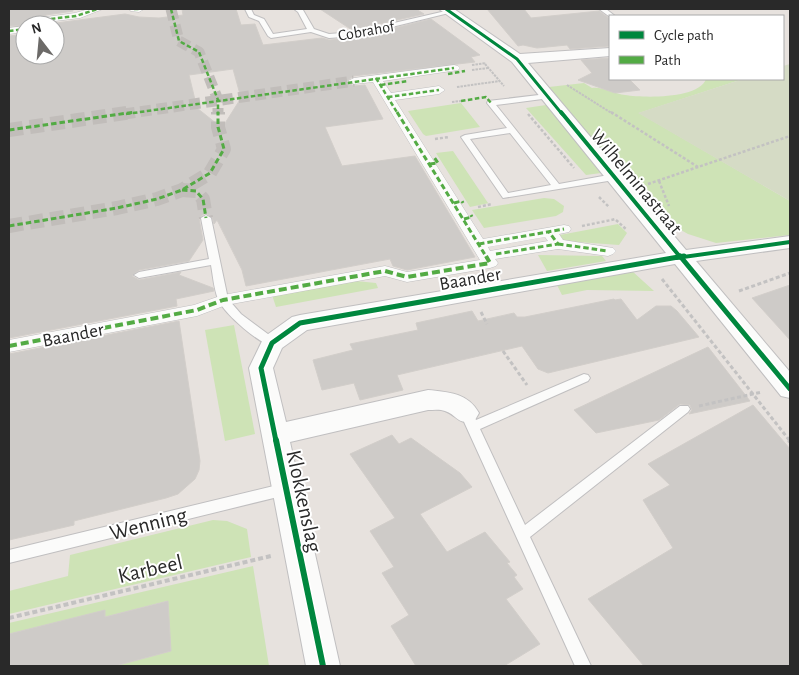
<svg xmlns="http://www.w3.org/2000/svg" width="799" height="675" viewBox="0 0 799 675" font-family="'Alegreya Sans',sans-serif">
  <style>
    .green { fill: #cee3b6 }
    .cemetery { fill: #d5dbc5 }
    .building { fill: #cecbc8; stroke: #d2ceca; fill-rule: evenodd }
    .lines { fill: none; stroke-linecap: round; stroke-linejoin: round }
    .pedestrian-tunnel-far1 { stroke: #c1bdba; stroke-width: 11; stroke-dasharray: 11 5.5; stroke-linecap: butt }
    .pedestrian-tunnel { stroke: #c1bdba; stroke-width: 14; stroke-dasharray: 14 7; stroke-linecap: butt }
    .service-casing { stroke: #c0bfc0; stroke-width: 2 }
    .pedestrian-casing { stroke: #c0bfc0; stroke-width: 1 }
    .minor-casing { stroke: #c0bfc0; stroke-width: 2 }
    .path-far3 { stroke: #c3c2c2; stroke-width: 2; stroke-dasharray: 2.5 1; stroke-linecap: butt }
    .path-far2 { stroke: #c3c2c2; stroke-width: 2.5; stroke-dasharray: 3 2; stroke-linecap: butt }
    .path-far1 { stroke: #c3c2c2; stroke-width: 3; stroke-dasharray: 4 2.5; stroke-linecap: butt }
    .path { stroke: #c3c2c2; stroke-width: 4; stroke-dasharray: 5 3; stroke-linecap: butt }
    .service { fill: #fbfbfa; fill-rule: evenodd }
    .pedestrian { fill: #fbfbfa; fill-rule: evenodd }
    .minor { fill: #fbfbfa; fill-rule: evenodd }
    .quiet-far2 { stroke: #53ab44; stroke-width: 2.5; stroke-dasharray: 4.5 2.5; stroke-linecap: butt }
    .quiet-far1 { stroke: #53ab44; stroke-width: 3; stroke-dasharray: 5.5 3; stroke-linecap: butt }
    .quiet { stroke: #53ab44; stroke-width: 4; stroke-dasharray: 8 4; stroke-linecap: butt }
    .cycleway-far3-casing { stroke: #fff; stroke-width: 5 }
    .cycleway-far2-casing { stroke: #fff; stroke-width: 6 }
    .cycleway-far1-casing { stroke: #fff; stroke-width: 8 }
    .cycleway-casing { stroke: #fff; stroke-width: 9 }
    .cycleway-far3 { stroke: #00873e; stroke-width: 3 }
    .cycleway-far2 { stroke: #00873e; stroke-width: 4 }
    .cycleway-far1 { stroke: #00873e; stroke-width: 5 }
    .cycleway { stroke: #00873e; stroke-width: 6 }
    .labels { text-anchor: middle; stroke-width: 4; stroke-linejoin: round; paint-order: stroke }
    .far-street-label { font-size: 16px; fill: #292929; stroke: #fff }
    .street-label { font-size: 19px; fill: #292929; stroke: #fff }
    .near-street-label { font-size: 22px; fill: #292929; stroke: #fff }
  </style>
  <rect width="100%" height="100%" fill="#e7e2de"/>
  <g class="green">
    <path d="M706 79H743L639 113 790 201V235L716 243 688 234 670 224 645 202 549 87 584 83 592 88C601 86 615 94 625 95 644 98 699 99 706 79Z"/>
    <polygon points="461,103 480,127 426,136 423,134 408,111"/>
    <polygon points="546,105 601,173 586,175 526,108"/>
    <polygon points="453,151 488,203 489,203 470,207 436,153"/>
    <polygon points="544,198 554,199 564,206 563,212 556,216 484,228 472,210"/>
    <polygon points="618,224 627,233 619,245 564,241 560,235"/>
    <polygon points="538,255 602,256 606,261 547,271"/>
    <polygon points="632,271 654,291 587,290 562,295 557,285"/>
    <polygon points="346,280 376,283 378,288 276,307 272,295"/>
    <polygon points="234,325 255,434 225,441 205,330"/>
    <polygon points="213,520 227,521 247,529 251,557 9,614 9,591 68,576 70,555"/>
    <polygon points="253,566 269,666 115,666 171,651 167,601 105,617 104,611 9,634 9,623"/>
  </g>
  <polygon class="cemetery" points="790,64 790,201 638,113 743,79 783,79 783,66"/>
  <g class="building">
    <polygon points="9,9 73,9 73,11 46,15 42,25 9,26"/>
    <path d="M182 9H236L241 25 255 24 263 45 322 38 329 40 355 38 431 19 480 55 471 57 475 62 353 76 346 82 354 86 365 85 383 119 325 127 342 166 415 156 475 257 407 270 393 266 390 259 246 286 242 270 217 220 214 224 212 216 205 213 199 218 203 240 189 261 139 270 132 276 139 280 181 272 179 275 213 288 214 291 176 299 177 306 9 338V36L25 34V55H55L56 23 125 14 139 17 159 18 183 15ZM233 69 241 98 222 128 197 108 189 75Z"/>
    <polygon points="320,9 416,9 424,14 352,30"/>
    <polygon points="487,9 524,9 531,18 599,11 610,19 610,46 570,49 567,45 537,48 523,45 518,46"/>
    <polygon points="610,58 610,79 629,79 640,90 615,93 578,80 592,73 581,60"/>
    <polygon points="790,285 790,340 752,298"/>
    <polygon points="614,299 615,300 621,299 637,320 656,306 671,306 677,311 699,337 548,373 538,369 522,346 397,375 403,390 360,400 354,383 322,390 313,360 353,350 350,344 418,330 416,323 472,311 478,321 514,313 517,317 525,317"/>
    <polygon points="179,321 200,461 199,470 195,479 178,494 166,498 74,521 74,525 9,540 9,354"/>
    <polygon points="708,347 750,401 689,414 692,410 690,405 680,404 659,420 596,433 574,410"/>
    <polygon points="753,405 790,449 790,666 644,666 588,599 673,548 643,500 670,485 648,464"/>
    <polygon points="392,435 399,444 411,438 460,473 472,487 420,514 447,552 485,532 510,562 507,563 517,575 514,577 523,589 506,599 540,644 504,666 416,666 391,626 409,615 382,573 394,567 370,531 395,518 350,454"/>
    <polygon points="168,601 171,651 115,666 9,666 9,634 105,610 105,617"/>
  </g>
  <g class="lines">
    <g class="pedestrian-tunnel-far1">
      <polyline points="171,9 179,41 199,52 218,100 218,114"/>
      <polyline points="124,114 354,81"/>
    </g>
    <g class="pedestrian-tunnel">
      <polyline points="9,130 133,112"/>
      <polyline points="182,190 196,191 203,199 206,218"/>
      <polyline points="9,226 117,208 157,199 182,190 210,173 224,149 218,127 218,112"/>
    </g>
    <defs>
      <g id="service">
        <polygon points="245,9 251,9 254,15 264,19 273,34 307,29 298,12 294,9 303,10 314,29 329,34 355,32 450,10 453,12 355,36 329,38 311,32 271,38 268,36 259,21 249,17"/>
        <polygon points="599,9 606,9 615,16 610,17"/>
        <path d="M547 94 551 96 550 98 496 105 559 184 614 174 618 177 614 180 503 198 461 137 465 135 507 128 487 103 488 101ZM510 133 551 185 508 193 470 139Z"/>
        <path d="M206 215 211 218 228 299 241 314 276 340 278 343 276 346C264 349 222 312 218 299 214 289 213 276 211 265L139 278 134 275 139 272 209 259 201 218Z"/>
        <polygon points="584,374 588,375 590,378 588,381 480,429 525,525 680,406 688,406 690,409 688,412 530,537 591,666 575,666 460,413 462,410 470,410 476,420"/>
        <polygon points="286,483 291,485 293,489 291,493 286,495 9,563 9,550"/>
      </g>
      <g id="pedestrian">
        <polygon points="89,9 103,9 80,18 55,21 54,25 44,25 46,17 75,13"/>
        <polygon points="129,9 144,9 139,12 131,11"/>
        <polygon points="25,26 25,32 9,34 9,28"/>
        <path d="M454 65 458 66 460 68 458 70 383 81 391 93 439 86 445 90 439 94 395 100 483 239 564 225 569 226 571 229 569 232 559 234 563 240 613 248 616 251 613 254 608 256 558 249 495 259 498 263 496 266 490 268 407 282 385 276 226 305 197 316 9 352V340L194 305 223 295 385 266 407 272 480 260 373 82 354 84 348 81 354 78ZM545 237 548 241 490 251 488 247Z"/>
      </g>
      <path id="minor" d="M439 9H454L520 54 610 48V56L528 63 686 250 790 236V248L696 261 790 372V398L781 396 675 264 307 330 282 348 273 368 286 422 428 390C449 392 468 393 479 413L475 420C457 426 459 416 445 411 440 409 433 410 428 410L290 442 340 666H306L249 368 264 337 292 317 300 315 666 253 512 62Z"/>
    </defs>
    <use href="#service" class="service-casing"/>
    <use href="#pedestrian" class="pedestrian-casing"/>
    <use href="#minor" class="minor-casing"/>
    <g class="path-far3">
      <polyline points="485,64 504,86"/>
      <polyline points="472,65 486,63"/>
      <polyline points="472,70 488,68"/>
      <polyline points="567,85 613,114"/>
      <polyline points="457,87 500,81"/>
      <polyline points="452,102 461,101"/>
    </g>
    <g class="path-far2">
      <polyline points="611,112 698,167 790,136"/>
      <polyline points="528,114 574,168"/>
      <polyline points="435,139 449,137"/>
      <polyline points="659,181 669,206"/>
      <polyline points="648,184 698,167"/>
      <polyline points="599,197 609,207"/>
      <polyline points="478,207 492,204"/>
      <polyline points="616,220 627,230"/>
      <polyline points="582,226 616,219"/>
    </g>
    <g class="path-far1">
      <polyline points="662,279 790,441"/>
      <polyline points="739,291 790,273"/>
      <polyline points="481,312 487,324"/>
      <polyline points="503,351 527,385"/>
      <polyline points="699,406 762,392"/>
    </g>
    <g class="path">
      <polyline points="789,440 790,442"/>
      <polyline points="9,618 271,556"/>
    </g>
    <use href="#service" class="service"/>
    <use href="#pedestrian" class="pedestrian"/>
    <use href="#minor" class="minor"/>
    <g class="quiet-far2">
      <polyline points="134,9 139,9"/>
      <polyline points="171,9 179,41 199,52 218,100 218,114"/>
      <polyline points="49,25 50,19 76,16 98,9"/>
      <polyline points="9,31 25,29"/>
      <polyline points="448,74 465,71"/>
      <polyline points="376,78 398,114"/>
      <polyline points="381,85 408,81"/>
      <polyline points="388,97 439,90"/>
      <polyline points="461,101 486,97 491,103"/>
      <polyline points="126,114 454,68"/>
    </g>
    <g class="quiet-far1">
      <polyline points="397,112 487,258"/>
      <polyline points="9,130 135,112"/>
      <polyline points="430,164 438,163 434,157"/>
      <polyline points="182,190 196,191 203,199 206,218"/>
      <polyline points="454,203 462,201 463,203"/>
      <polyline points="464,219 472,217 471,215"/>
      <polyline points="9,226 117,208 157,199 182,190 210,173 224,149 218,127 218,112"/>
      <polyline points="479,244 564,229"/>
      <polyline points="558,244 608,251"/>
      <polyline points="496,254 558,244 549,232"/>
    </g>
    <polyline class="quiet" points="9,346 197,310 223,300 385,271 407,277 490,263 486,256"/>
    <defs>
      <polyline id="cycleway-far3" points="446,9 517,59 562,114"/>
      <g id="cycleway-far2">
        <polyline points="561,112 681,258"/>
        <polyline points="676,258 790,242"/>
      </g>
      <g id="cycleway-far1">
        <polyline points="680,256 790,389"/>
        <polyline points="276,441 261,368 272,343 300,323 684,256"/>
      </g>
      <polyline id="cycleway" points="276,440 323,666"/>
    </defs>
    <use href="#cycleway-far3" class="cycleway-far3-casing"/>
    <use href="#cycleway-far2" class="cycleway-far2-casing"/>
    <use href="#cycleway-far1" class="cycleway-far1-casing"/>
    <use href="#cycleway" class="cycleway-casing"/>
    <use href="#cycleway-far3" class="cycleway-far3"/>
    <use href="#cycleway-far2" class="cycleway-far2"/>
    <use href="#cycleway-far1" class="cycleway-far1"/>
    <use href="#cycleway" class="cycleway"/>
  </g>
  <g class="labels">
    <g class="far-street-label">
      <text transform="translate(366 30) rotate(-10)" y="6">Cobrahof</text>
    </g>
    <g class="street-label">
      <text transform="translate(637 181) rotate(50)" y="7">Wilhelminastraat</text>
      <text transform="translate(470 278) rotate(-10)" y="7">Baander</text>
      <text transform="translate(73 334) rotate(-11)" y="7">Baander</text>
    </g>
    <g class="near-street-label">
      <text transform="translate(305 501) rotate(78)" y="8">Klokkenslag</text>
      <text transform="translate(148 523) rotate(-14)" y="8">Wenning</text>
      <text transform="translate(150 568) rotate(-13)" y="8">Karbeel</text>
    </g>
  </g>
  <rect width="799" height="675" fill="none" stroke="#292929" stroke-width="20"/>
  <rect x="609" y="15" width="175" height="65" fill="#ffffff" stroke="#a9a9a9"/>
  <rect x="619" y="31" width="25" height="8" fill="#00873e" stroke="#a9a9a9"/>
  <text x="654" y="40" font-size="15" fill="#292929">Cycle path</text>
  <rect x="619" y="56" width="25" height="8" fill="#53ab44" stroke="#a9a9a9"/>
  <text x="654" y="65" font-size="15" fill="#292929">Path</text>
  <g transform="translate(40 40) rotate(344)"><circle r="24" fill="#ffffff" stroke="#a9a9a9"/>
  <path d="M0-4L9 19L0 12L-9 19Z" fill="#6c6a68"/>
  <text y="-8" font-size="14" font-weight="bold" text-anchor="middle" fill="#292929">N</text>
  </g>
</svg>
